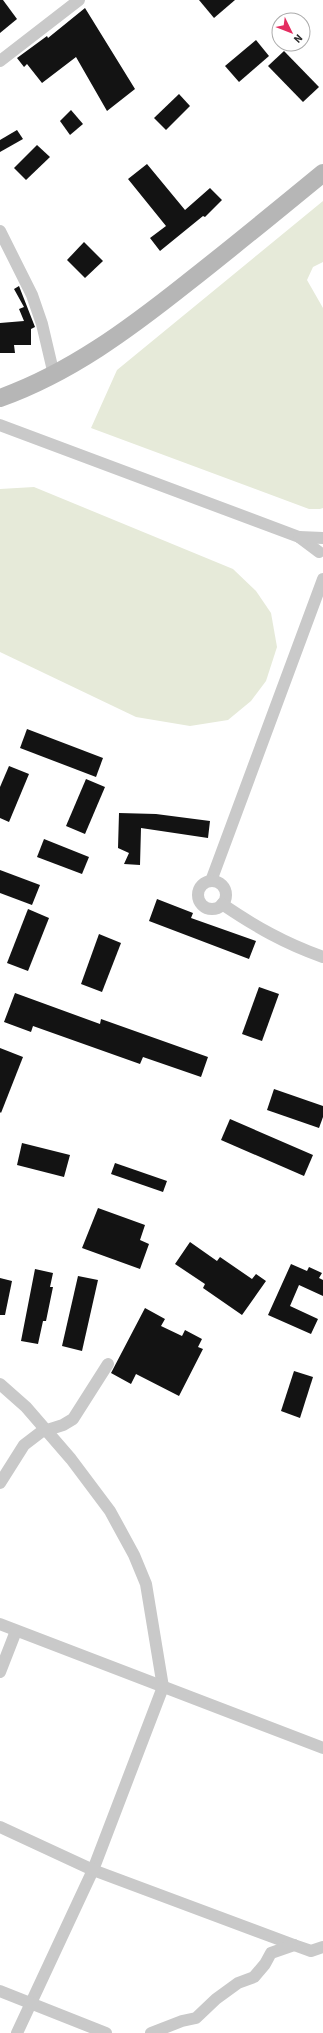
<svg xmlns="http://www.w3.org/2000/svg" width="323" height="2033" viewBox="0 0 323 2033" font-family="'Source Sans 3',sans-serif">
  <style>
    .green { fill: #e6ead9 }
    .building { fill: #131313 }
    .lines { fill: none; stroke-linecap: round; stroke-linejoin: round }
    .street { stroke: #c9c9c9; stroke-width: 12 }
    .secondary { stroke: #b6b6b6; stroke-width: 18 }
  </style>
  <rect width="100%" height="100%" fill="#fff"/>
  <g class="green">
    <polygon points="323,201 323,262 313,267 307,280 323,308 323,508 320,509 309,509 91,428 117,370"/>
    <polygon points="34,487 233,569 256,591 271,613 277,647 266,681 251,701 228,720 190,726 136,717 0,652 0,489"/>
  </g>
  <g class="building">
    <polygon points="0,0 3,0 17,19 0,33"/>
    <polygon points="199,0 235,0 214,18"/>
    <polygon points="85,8 135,89 107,111 76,57 42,83 27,64 24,67 17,58 47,36 48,38"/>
    <polygon points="256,40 269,56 239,82 225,66"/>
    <polygon points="284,51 319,87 303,102 268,66"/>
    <polygon points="179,94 190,106 166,130 154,118"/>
    <polygon points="71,110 83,124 70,135 60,121"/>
    <polygon points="17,130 23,139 0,152 0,140"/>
    <polygon points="37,145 50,157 26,180 14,168"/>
    <polygon points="147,164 185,210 210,188 222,200 205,217 203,216 160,251 150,238 166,226 128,179"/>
    <polygon points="84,242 103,261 85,278 67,260"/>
    <polygon points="19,286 35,327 31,329 31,345 14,345 15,353 0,353 0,323 24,321 19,309 24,307 14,289"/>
    <polygon points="27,729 103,758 96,777 20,748"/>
    <polygon points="9,766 29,774 9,822 0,818 0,787"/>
    <polygon points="86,779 105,787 85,834 66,826"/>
    <polygon points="119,813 156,814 210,821 208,838 141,828 140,865 124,864 129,853 118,848"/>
    <polygon points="44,839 89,857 82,874 37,857"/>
    <polygon points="0,870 40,885 32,905 0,893"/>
    <polygon points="157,899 193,913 191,918 256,941 249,959 149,921"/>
    <polygon points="28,909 49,918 28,971 7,963"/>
    <polygon points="99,934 121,943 102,992 81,984"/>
    <polygon points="259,987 279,994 262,1041 242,1034"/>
    <polygon points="15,993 100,1024 101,1019 208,1057 201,1077 143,1057 140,1064 33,1026 31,1032 4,1022"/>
    <polygon points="0,1048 23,1057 1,1113 0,1112"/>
    <polygon points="274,1089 323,1106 323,1117 319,1128 267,1110"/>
    <polygon points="230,1119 313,1155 304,1176 221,1140"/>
    <polygon points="22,1143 70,1155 64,1177 17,1165"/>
    <polygon points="115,1163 167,1181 163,1192 111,1174"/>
    <polygon points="98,1208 145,1225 140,1240 149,1244 140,1269 82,1248"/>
    <polygon points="190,1242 217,1261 220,1257 252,1279 256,1274 266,1281 242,1315 203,1288 205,1284 175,1264"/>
    <polygon points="291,1264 307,1271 309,1267 322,1273 319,1278 323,1280 323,1296 299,1285 290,1306 318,1319 311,1334 268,1315"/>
    <polygon points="35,1269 53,1273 50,1287 53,1287 46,1321 43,1321 38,1344 21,1341"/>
    <polygon points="78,1276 98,1280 82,1351 62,1346"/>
    <polygon points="0,1278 12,1281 5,1315 0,1315"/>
    <polygon points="145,1308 165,1319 161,1326 182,1336 185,1330 202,1339 198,1347 203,1349 179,1396 136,1374 131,1384 111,1373"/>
    <polygon points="294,1371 313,1377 300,1418 281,1411"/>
  </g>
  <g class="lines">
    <g class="street">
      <polyline points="0,61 79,0"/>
      <polyline points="0,231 32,295 42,324 54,375"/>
      <polyline points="0,425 299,537 319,552"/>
      <polyline points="299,537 323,538"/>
      <polyline points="211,881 323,579"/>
      <circle cx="212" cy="895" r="14"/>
      <path d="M222 904C256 927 284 943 323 957"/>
      <polyline points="0,1384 26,1407 71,1459 110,1511 134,1555 146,1584 163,1687 93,1870 17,2033"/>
      <polyline points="0,1483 24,1445 41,1432 63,1425 73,1419 108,1364"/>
      <polyline points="0,1624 323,1748"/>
      <polyline points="0,1672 16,1631"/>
      <polyline points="0,1827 93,1870 294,1945 311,1951 323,1947"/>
      <polyline points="0,1991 106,2033"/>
      <polyline points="151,2033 182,2021 196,2018 216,1999 238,1983 254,1977 265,1964 271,1953 294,1945"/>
    </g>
    <path class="secondary" d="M0 398C70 373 129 329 187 283 233 247 278 210 323 173"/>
  </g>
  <g transform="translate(291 32) rotate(133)"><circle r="19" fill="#ffffff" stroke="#ababab"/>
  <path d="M0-3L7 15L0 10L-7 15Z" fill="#e42d60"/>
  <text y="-6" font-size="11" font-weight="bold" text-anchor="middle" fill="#2c2c2c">N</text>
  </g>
</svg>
